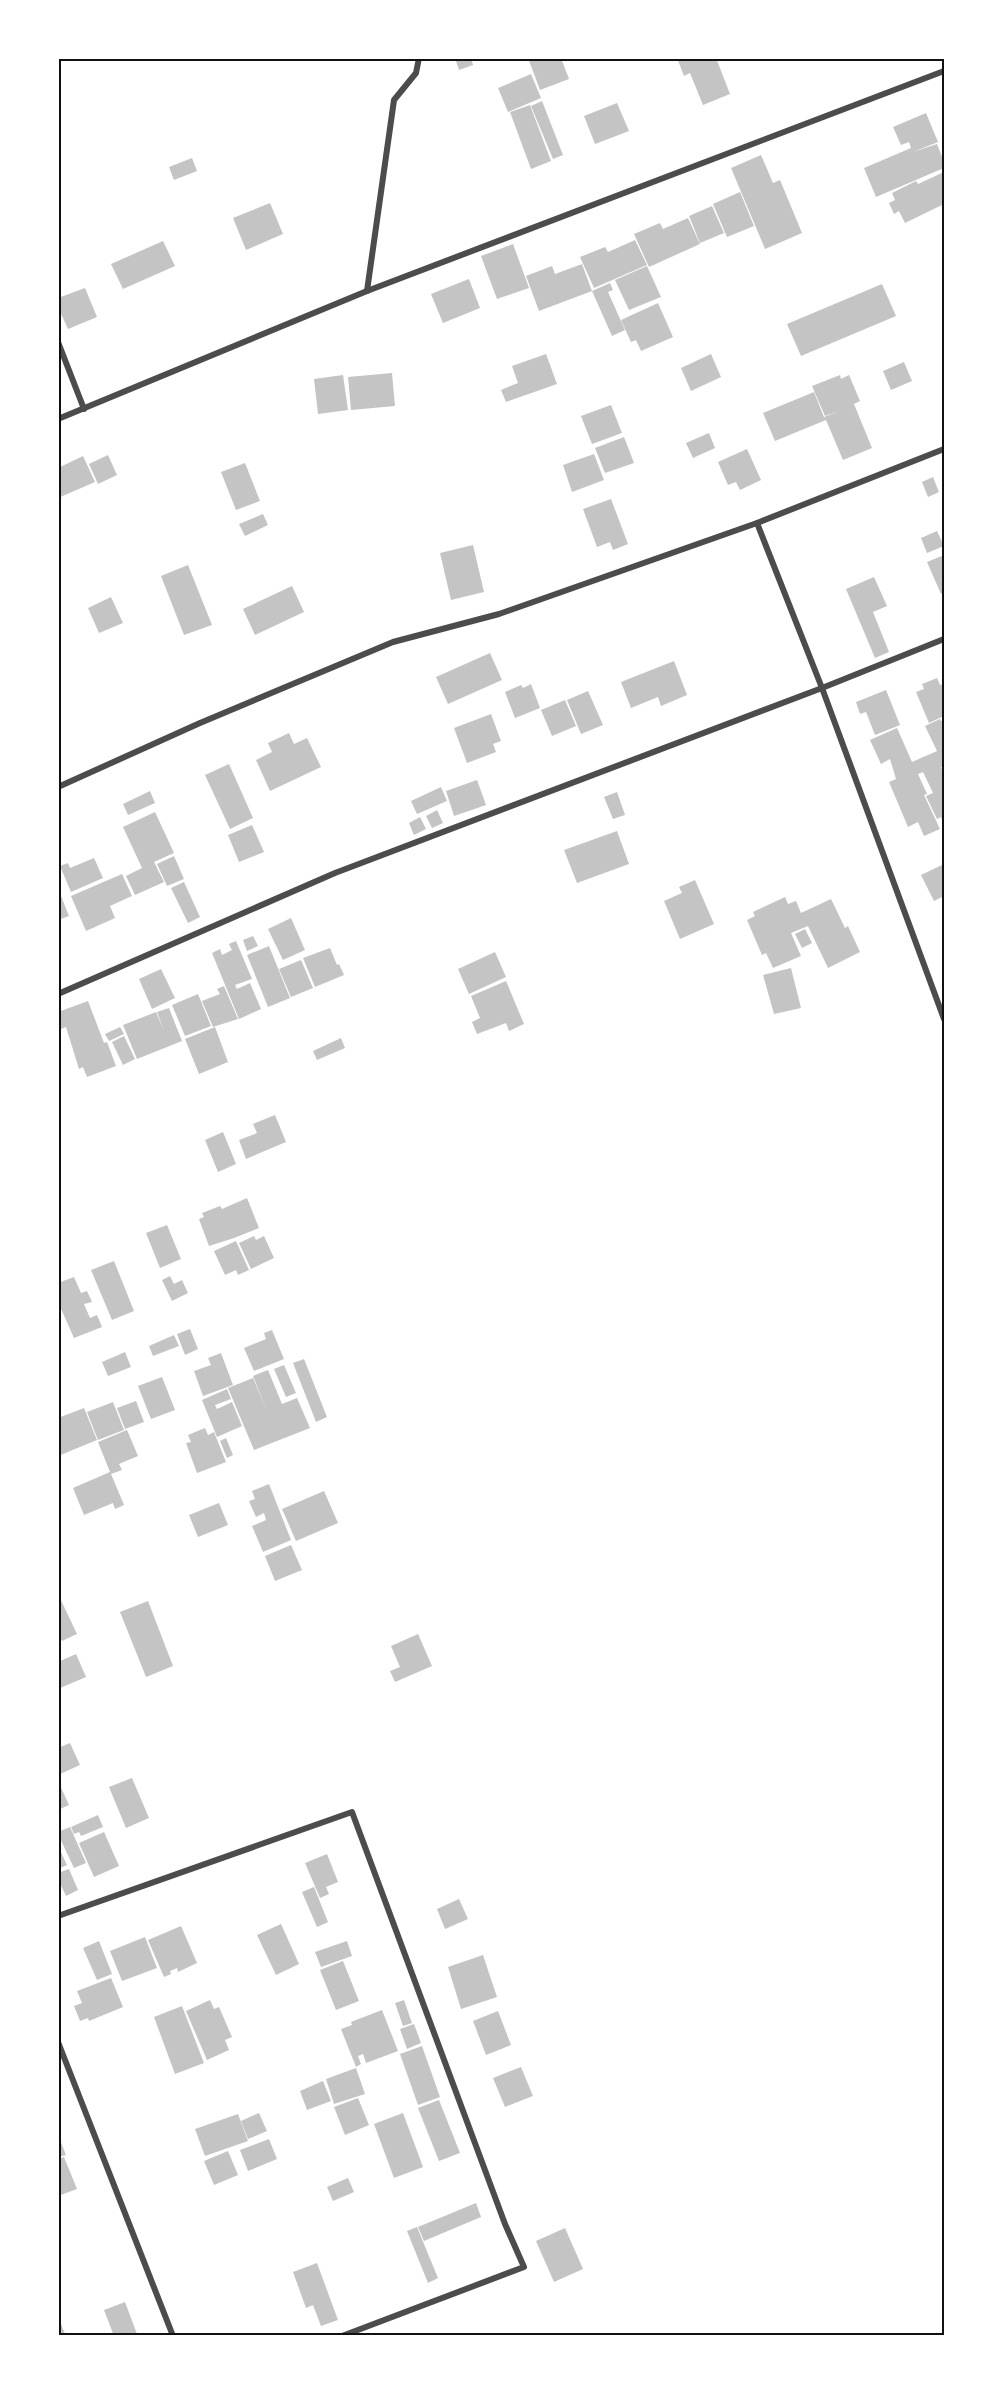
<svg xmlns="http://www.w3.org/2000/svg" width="1003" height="2394" viewBox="0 0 1003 2394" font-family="'DM Sans',sans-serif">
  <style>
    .building { fill: #c4c4c4 }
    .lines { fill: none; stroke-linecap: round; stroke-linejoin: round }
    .minor { stroke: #4c4c4c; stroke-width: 6 }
    .neatline { fill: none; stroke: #111; stroke-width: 2 }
  </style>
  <rect width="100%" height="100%" fill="#fff"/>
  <g class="building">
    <polygon points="455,58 471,58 473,65 459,70"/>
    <polygon points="528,58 561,58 569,79 540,90"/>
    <polygon points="677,58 716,58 730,94 703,105 690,73 684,76"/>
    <polygon points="531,74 541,98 508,112 498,88"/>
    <polygon points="542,101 563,155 553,159 531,106"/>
    <polygon points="617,103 629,131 595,144 584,116"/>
    <polygon points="530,105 551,161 531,169 510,112"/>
    <polygon points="926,113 938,142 913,152 937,144 944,162 944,168 876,197 864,168 911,148 909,142 901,145 893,127"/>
    <polygon points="761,155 773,183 780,180 802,233 765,249 731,168"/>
    <polygon points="192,158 197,171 174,180 169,167"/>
    <polygon points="944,172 944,204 905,223 899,211 894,214 889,203 895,200 892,193 916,181 918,184"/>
    <polygon points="740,192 754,226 727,237 713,204"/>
    <polygon points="270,203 283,234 246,250 233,218"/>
    <polygon points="712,206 724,233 700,243 689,216"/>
    <polygon points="688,218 700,244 649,267 634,234 660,223 663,229"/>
    <polygon points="635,240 647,265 594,288 580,257 605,247 608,252"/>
    <polygon points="163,241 175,266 123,289 111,264"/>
    <polygon points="513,244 529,288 497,299 481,256"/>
    <polygon points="582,264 592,291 610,283 613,290 608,292 625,330 612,336 592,291 539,311 526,276 552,266 555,274"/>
    <polygon points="647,266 661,297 629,310 615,280"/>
    <polygon points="469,279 480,308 443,323 431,294"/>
    <polygon points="882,284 896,316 801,356 787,324"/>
    <polygon points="85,288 97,317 68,329 58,307 58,298"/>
    <polygon points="658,303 673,337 641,351 636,340 631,342 621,320"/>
    <polygon points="546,354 557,384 506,402 501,390 518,383 512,366"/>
    <polygon points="711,354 721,377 691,391 681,368"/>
    <polygon points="904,362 912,381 891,390 883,371"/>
    <polygon points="392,373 395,406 351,410 348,377"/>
    <polygon points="343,375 348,410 318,414 314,379"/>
    <polygon points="840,375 841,379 849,375 860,401 854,404 872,448 843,460 826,420 775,441 763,413 814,392 824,417 842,410 825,416 812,386"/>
    <polygon points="611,405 622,433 592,444 581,416"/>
    <polygon points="709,433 715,448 693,458 686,443"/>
    <polygon points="624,437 634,463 605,473 595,448"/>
    <polygon points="747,449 761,480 740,490 736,482 728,485 718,462"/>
    <polygon points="594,454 604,480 572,492 563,465"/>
    <polygon points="108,455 117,475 98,484 89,464"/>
    <polygon points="83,456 95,482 58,498 58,468"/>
    <polygon points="245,463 260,501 236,510 221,472"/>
    <polygon points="933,477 939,492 928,497 922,482"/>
    <polygon points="611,499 628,544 613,550 610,542 597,547 583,509"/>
    <polygon points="263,514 268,525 245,536 239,524"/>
    <polygon points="937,531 944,546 927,553 921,538"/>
    <polygon points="473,545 484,592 451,600 440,553"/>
    <polygon points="944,555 944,592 941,594 927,562"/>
    <polygon points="188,565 212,625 184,635 161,576"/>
    <polygon points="874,577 887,606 873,612 889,652 875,658 846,589"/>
    <polygon points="292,586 304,612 255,635 243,609"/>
    <polygon points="111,597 123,623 99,633 88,608"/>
    <polygon points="490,653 502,680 448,704 436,677"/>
    <polygon points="674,661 687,695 661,706 658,697 631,708 621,682"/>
    <polygon points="937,678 940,685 944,684 944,716 929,723 916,692 924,689 922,684"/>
    <polygon points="531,684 540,708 515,718 505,692 521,685 523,688"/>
    <polygon points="886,690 900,725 875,735 866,712 860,714 856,702"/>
    <polygon points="588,691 603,725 581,734 567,700"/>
    <polygon points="565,700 576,726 552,736 541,710"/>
    <polygon points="491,714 501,741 493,744 496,752 467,763 454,728"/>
    <polygon points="940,719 944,724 944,766 941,767 944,775 944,826 941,817 937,819 926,796 933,793 923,772 918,774 927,794 924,795 940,829 924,836 918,822 908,827 889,782 896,779 890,759 881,764 870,740 897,728 912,762 937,751 925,726"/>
    <polygon points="289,733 294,744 307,738 321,767 270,791 256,760 272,752 268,743"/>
    <polygon points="229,764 253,818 230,829 205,775"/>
    <polygon points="477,780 486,805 454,816 446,791"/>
    <polygon points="441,787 447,801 417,814 411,801"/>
    <polygon points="150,791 155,803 128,815 123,804"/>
    <polygon points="617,792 625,815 613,819 604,797"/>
    <polygon points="437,810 443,823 432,828 426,816"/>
    <polygon points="155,812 174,853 154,862 164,882 135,895 126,876 142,868 123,827"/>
    <polygon points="420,817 426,829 414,835 409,823"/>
    <polygon points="252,825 264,852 239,862 228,835"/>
    <polygon points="617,831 629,864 577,883 564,850"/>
    <polygon points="174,856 184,879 167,886 157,864"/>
    <polygon points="94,858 103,878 71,892 60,866 68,863 70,868"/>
    <polygon points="944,864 944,896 934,901 921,875"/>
    <polygon points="122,874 132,896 110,906 115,918 86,931 71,896"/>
    <polygon points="695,880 714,924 680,939 664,901 682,893 679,887"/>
    <polygon points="184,882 200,917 188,923 171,888"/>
    <polygon points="61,896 69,916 58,920 58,897"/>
    <polygon points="785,897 788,904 796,901 801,913 831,899 845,928 848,926 860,952 828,968 808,926 791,933 801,956 773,968 766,953 762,955 747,920 755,916 753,912"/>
    <polygon points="291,918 305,950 283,960 268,929"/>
    <polygon points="805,929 812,943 802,948 795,934"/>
    <polygon points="253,936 258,946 247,951 243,940"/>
    <polygon points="236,941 252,979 235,985 237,989 250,983 261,1009 239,1019 212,953 220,949 222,955 232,950 229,944"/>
    <polygon points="269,946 290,998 268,1007 247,955"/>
    <polygon points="330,948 337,965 339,964 344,975 315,987 303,958"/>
    <polygon points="495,952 506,977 469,994 458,969"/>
    <polygon points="301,960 313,988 291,997 279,969"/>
    <polygon points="791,968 801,1008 774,1014 763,975"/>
    <polygon points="161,969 175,998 152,1009 139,979"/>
    <polygon points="506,981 524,1024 509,1031 506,1023 477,1034 472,1022 480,1018 471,996"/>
    <polygon points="224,986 238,1019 213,1027 202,1001 220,994 217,989"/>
    <polygon points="198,994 211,1026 185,1036 172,1005"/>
    <polygon points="88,1001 104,1043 107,1042 116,1066 87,1077 83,1067 79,1069 66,1027 61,1029 58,1012"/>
    <polygon points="169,1008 182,1041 137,1059 123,1025 156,1012 164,1031 157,1012"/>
    <polygon points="120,1027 124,1034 109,1041 105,1034"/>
    <polygon points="215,1027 228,1062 199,1074 185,1039"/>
    <polygon points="124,1036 135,1059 123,1065 112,1042"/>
    <polygon points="341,1038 345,1048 317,1060 313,1051"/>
    <polygon points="275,1115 286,1142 246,1159 239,1140 257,1133 253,1124"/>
    <polygon points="223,1132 236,1164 218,1172 205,1140"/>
    <polygon points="247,1198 259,1228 234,1238 224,1213 234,1238 209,1246 199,1219 204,1217 202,1213 220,1206 222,1209"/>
    <polygon points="167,1225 181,1259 160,1268 146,1233"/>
    <polygon points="254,1236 256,1240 264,1236 274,1258 251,1269 239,1243"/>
    <polygon points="236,1241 249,1270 238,1275 236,1270 225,1275 214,1251"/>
    <polygon points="114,1261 134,1311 112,1320 91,1270"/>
    <polygon points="170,1276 174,1284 182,1280 188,1293 172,1301 162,1280"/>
    <polygon points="74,1277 81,1293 87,1291 92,1302 84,1304 90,1318 97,1315 102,1327 74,1338 58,1302 58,1283"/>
    <polygon points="190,1329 198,1349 185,1355 177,1334"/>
    <polygon points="272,1330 284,1359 254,1371 244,1348 266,1339 264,1333"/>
    <polygon points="174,1335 179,1346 153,1356 149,1346"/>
    <polygon points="125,1352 131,1367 108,1376 102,1362"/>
    <polygon points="221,1353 233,1385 203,1396 194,1371 211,1365 208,1358"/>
    <polygon points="304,1359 327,1417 316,1422 293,1363"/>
    <polygon points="284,1365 296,1393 286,1397 274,1369"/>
    <polygon points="268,1370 282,1404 297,1398 310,1428 254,1450 228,1388 253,1378 267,1411 253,1376"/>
    <polygon points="162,1377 175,1410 151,1419 138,1386"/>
    <polygon points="227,1389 231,1399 215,1405 217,1409 232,1402 242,1426 217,1437 202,1400"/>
    <polygon points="136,1401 144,1422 125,1429 117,1408"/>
    <polygon points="113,1402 124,1430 98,1440 87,1412"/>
    <polygon points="84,1408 97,1440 58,1456 58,1418"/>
    <polygon points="205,1428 208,1435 214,1432 226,1462 197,1473 186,1443 191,1442 188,1435"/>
    <polygon points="127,1430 138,1456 119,1464 122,1470 111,1474 124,1505 115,1509 113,1503 84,1515 73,1488 110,1472 98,1442"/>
    <polygon points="226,1438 233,1455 227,1458 220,1441"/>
    <polygon points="269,1484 291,1540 263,1552 252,1526 266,1520 264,1513 256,1517 249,1501 255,1499 252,1491"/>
    <polygon points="324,1491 338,1523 296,1541 282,1509"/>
    <polygon points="219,1503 228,1525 198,1537 189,1515"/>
    <polygon points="291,1545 302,1570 275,1581 265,1556"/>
    <polygon points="58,1594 77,1634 62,1641 58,1633"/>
    <polygon points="148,1601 173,1666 146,1677 120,1612"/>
    <polygon points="418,1634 432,1666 395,1682 390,1671 400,1667 391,1646"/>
    <polygon points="76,1654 86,1677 58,1689 58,1662"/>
    <polygon points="70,1743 80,1765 58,1775 58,1748"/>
    <polygon points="132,1778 149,1818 126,1828 109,1787"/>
    <polygon points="58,1781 69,1805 58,1810"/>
    <polygon points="98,1815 103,1827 81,1836 79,1832 74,1834 71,1827"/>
    <polygon points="70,1827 86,1863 74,1868 58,1834 58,1832"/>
    <polygon points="104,1832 119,1866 94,1877 79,1843"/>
    <polygon points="58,1846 67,1865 58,1869"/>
    <polygon points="327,1854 338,1882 326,1887 329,1894 320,1898 305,1863"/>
    <polygon points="69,1869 78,1890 66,1896 58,1879 58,1873"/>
    <polygon points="314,1887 328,1922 317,1927 302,1892"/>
    <polygon points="459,1899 468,1919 445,1929 437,1909"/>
    <polygon points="281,1924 299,1964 276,1975 257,1935"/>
    <polygon points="181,1926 197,1963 178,1972 177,1968 170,1971 171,1974 164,1977 148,1940"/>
    <polygon points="145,1937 157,1968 122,1981 110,1951"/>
    <polygon points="99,1941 112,1974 97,1980 83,1948"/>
    <polygon points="347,1941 352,1956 321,1967 315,1952"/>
    <polygon points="483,1955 497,1997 461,2009 448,1967"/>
    <polygon points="343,1961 359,2001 336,2010 320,1970"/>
    <polygon points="111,1978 123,2007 89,2021 88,2018 80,2021 74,2006 82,2003 77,1991"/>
    <polygon points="210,2000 214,2009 219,2007 232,2037 225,2040 229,2050 207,2060 186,2011"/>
    <polygon points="404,2000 412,2023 403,2026 395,2003"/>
    <polygon points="182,2006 204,2063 175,2074 154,2017"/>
    <polygon points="382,2010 398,2051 366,2063 363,2054 358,2056 361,2064 356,2067 341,2029 352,2025 351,2022"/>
    <polygon points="498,2011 511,2045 486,2055 473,2021"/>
    <polygon points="414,2024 421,2043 407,2049 400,2029"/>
    <polygon points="422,2046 440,2097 418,2105 400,2054"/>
    <polygon points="521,2067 533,2096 505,2107 493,2078"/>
    <polygon points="356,2068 365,2094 334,2104 326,2079"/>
    <polygon points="323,2081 331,2101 307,2110 300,2091"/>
    <polygon points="358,2098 369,2125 345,2135 334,2107"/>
    <polygon points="439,2100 460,2153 439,2161 418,2108"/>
    <polygon points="259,2113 267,2131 248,2139 241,2121"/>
    <polygon points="403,2113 423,2167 394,2178 374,2124"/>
    <polygon points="238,2114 248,2141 205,2156 195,2129"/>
    <polygon points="58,2135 66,2155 58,2157"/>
    <polygon points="269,2139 277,2159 248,2171 240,2150"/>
    <polygon points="228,2151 238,2175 214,2185 204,2161"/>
    <polygon points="64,2157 77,2189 58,2196 58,2159"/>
    <polygon points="348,2178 354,2192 333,2201 327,2187"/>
    <polygon points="476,2203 481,2217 424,2241 418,2227"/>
    <polygon points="417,2227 438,2278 428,2283 407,2231"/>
    <polygon points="565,2228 583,2269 554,2282 536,2241"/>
    <polygon points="317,2263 338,2320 321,2326 313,2305 306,2308 293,2272"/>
    <polygon points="125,2302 137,2334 114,2336 104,2310"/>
    <polygon points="58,2317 66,2336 58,2336"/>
  </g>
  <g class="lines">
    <g class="minor">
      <polyline points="367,291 394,100 416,73 419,58"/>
      <polyline points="58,342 84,409"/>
      <polyline points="58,419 367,291 944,71"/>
      <polyline points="757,523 822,688 944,1019"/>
      <polyline points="58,787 200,723 393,642 499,614 757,523 944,449"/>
      <polyline points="58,994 335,873 822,688 944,639"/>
      <polyline points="58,1916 352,1812 505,2224 524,2267 342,2336"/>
      <polyline points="58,2042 173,2336"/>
    </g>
  </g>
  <rect width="1003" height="2394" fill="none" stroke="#ffffff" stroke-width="120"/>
  <rect x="60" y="60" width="883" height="2274" class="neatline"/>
</svg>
